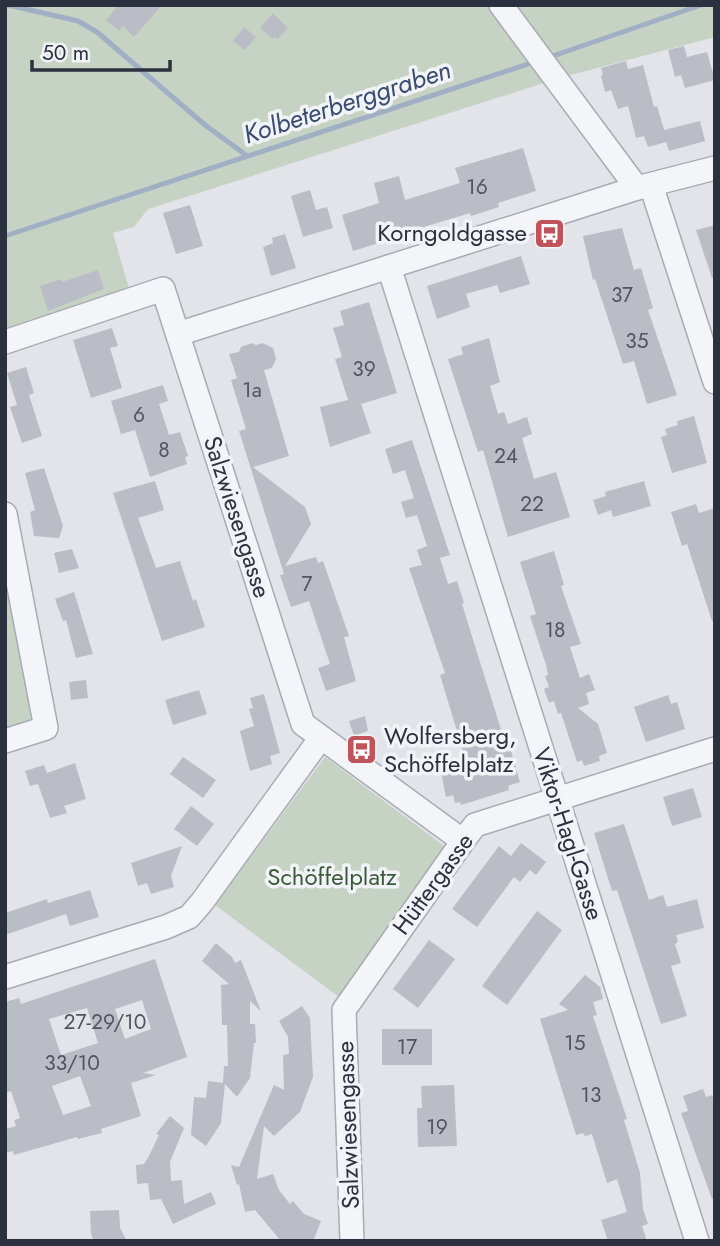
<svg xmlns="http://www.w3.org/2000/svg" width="720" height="1246" viewBox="0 0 720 1246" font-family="Jost,sans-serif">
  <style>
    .green { fill: #c6d2c4 }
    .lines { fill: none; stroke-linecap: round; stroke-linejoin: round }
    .stream { stroke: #a1afc5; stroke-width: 5 }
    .building { fill: #babdc5; fill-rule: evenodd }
    .minor-casing { stroke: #a8abb3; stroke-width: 26 }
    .minor { stroke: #f4f5f8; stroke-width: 23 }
    .labels { text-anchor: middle; stroke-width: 7; stroke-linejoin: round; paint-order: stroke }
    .number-label { font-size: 21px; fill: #505460 }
    .poi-label { font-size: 24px; fill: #2c313f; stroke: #f1f3f6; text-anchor: end }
    .street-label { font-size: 24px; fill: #2c313f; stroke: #f1f3f6 }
    .park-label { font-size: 24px; fill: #3d593b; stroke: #f1f3f6 }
    .water-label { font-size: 26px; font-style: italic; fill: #3a4c6f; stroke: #f1f3f6 }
  </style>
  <rect width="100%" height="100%" fill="#e2e4e9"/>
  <g class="green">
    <polygon points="5,5 715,5 715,37 563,77 148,209 134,227 113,233 130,292 5,333"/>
    <polygon points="5,574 35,720 5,734"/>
    <polygon points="325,757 448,849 339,997 215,905"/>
  </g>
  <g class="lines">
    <g class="stream">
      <polyline points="8,5 78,21 97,32 205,125 246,155"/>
      <polyline points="547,58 701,5"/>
      <polyline points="5,236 534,62"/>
    </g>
  </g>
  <g class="building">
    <polygon points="119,5 162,5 134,37 123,26 119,31 106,20"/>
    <polygon points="273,13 288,28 278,39 275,37 273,39 260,28"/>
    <polygon points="244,27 256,37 245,50 233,41"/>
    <polygon points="684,46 687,57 707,52 715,80 685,88 681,75 675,77 668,50"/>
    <polygon points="626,61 628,69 643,65 654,107 657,106 664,130 700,121 705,141 669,151 666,142 648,147 644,136 636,138 628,106 618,109 611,90 605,92 601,76 603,75 601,68"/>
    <polygon points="523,148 536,191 498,203 499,207 471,216 470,213 414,230 415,236 393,242 392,239 353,251 342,215 379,203 374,183 399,176 405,200 460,183 455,168"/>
    <polygon points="310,190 316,210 327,207 333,228 303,237 291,196"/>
    <polygon points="190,205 203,246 176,254 163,213"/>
    <polygon points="715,225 715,278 712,278 696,230"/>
    <polygon points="622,228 634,270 641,268 653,308 648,310 677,395 647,404 634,361 623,364 595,279 593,280 583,236"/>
    <polygon points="285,234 296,268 271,276 263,247 273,243 272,238"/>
    <polygon points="521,256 530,284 500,293 497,285 466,294 470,307 437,319 427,286"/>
    <polygon points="98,270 104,289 48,311 40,286 61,279 62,282"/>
    <polygon points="369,302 397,393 361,404 371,433 330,447 320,407 348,400 335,359 342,357 333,328 344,325 340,311"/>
    <polygon points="112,328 118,346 110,348 122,388 91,398 73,340"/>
    <polygon points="489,338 500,382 490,386 498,414 504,412 508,424 527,417 532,434 522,438 534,479 556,472 570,517 508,537 483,450 478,452 448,359 463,354 461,347"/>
    <polygon points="252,343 256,345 263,343 273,348 276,359 272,368 264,370 289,456 253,467 305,507 311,524 285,566 316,557 318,563 323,561 349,636 344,637 356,681 326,691 318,668 330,664 309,601 291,607 280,575 284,574 239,431 246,429 231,380 237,378 229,354 239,352 241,347"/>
    <polygon points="26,367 34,393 29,395 42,436 22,443 10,407 17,405 7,373"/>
    <polygon points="163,385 168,401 159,404 169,435 180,432 188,456 185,457 187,464 150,477 135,430 121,434 111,401"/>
    <polygon points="694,416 707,463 672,473 661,437 667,435 665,429 678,425 677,421"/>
    <polygon points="412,440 450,555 440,558 448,584 457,581 464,603 462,604 508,752 511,751 520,782 508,786 509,790 461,805 460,802 455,803 453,795 446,797 441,772 467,764 440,675 445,673 409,568 422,565 417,550 427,546 417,515 406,518 401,502 414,498 405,470 393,474 385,449"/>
    <polygon points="44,468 63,526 59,538 34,536 30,512 35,510 25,473"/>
    <polygon points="155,481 164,510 138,518 156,568 180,561 193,601 196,599 205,627 162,641 113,493"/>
    <polygon points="644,481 651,506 613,517 611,510 598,515 593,500 606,496 605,492"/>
    <polygon points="696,504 699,513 715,508 715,621 712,621 687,544 682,546 671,512"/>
    <polygon points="72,549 79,568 59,573 54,553"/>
    <polygon points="554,551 564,585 561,586 581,644 570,647 580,678 589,674 595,690 586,693 589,704 578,708 598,724 607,753 599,756 600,761 584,766 582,760 577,762 561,713 558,714 554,701 549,703 544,689 549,687 545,676 548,675 546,665 530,616 536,614 520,562"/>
    <polygon points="74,592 93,654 76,658 66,620 63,621 55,599"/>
    <polygon points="86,680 88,698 71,700 69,682"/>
    <polygon points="199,690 207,714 173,725 165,700"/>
    <polygon points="264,694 280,753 270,756 272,764 250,771 240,731 254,726 249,709 253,708 250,698"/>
    <polygon points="668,695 671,704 677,702 685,729 646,742 634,707"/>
    <polygon points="365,716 368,731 354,736 349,721"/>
    <polygon points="183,757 216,780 203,798 170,774"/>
    <polygon points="75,763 86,799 64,806 67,813 50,818 38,784 30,786 25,771 44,765 47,773"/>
    <polygon points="693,788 702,817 672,826 663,797"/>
    <polygon points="191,806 214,824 197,846 174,829"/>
    <polygon points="624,824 649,900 663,895 667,907 697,899 704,928 676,935 678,942 675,944 681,963 671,966 687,1016 661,1024 617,890 612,891 594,833"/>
    <polygon points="521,843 546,862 536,875 530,870 520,882 514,877 477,927 452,909 499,846 511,856"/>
    <polygon points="182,846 171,876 174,887 151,894 147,883 138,886 131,863"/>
    <polygon points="90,890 99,917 70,926 66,914 5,935 5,913 47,899 48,903"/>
    <polygon points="537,911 562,930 507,1005 482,986"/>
    <polygon points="429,940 455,959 418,1008 393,989"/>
    <polygon points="216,943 232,957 235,963 241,960 261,1011 250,1001 250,1024 255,1024 256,1043 254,1043 250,1078 237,1097 225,1084 221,1123 206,1146 191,1135 194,1097 206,1098 208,1081 223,1083 224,1066 228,1066 227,1025 222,1025 221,985 229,984 202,961"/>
    <path d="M155 959 187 1057 143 1073 156 1075 131 1083 141 1116 101 1129 102 1133 78 1139 77 1137 14 1155 13 1151 5 1153V1129L16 1126 14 1120 20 1118 11 1091 5 1093V1002L19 998 21 1004ZM142 1000 151 1029 125 1039 115 1009ZM87 1008 98 1043 61 1055 49 1019ZM80 1076 91 1106 63 1115 52 1086Z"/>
    <polygon points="585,975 600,987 603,999 593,1002 597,1015 593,1016 627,1119 624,1120 640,1173 643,1209 648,1224 642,1226 647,1241 608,1241 601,1220 627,1212 617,1179 607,1183 592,1134 585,1136 583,1133 576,1135 540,1019 568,1010 559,1004"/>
    <polygon points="302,1006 310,1018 313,1077 300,1112 274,1136 264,1126 257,1179 273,1174 279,1190 290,1204 293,1201 304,1214 321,1221 313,1241 281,1241 255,1210 245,1212 239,1184 237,1185 231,1165 239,1167 274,1085 284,1090 283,1055 289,1054 288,1037 279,1021"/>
    <rect x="382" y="1029" width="50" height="36"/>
    <polygon points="454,1085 457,1146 418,1147 417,1108 422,1108 421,1086"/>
    <polygon points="703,1089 706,1097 712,1095 715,1104 715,1199 712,1199 681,1113 688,1111 683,1096"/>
    <polygon points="170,1116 184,1128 170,1162 171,1181 182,1180 184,1204 211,1192 216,1204 173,1224 161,1199 150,1200 148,1183 137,1184 136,1165 144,1164 149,1156 159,1135 156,1134"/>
    <polygon points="119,1210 120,1228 127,1241 94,1241 91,1234 90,1211"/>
  </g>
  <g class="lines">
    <defs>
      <g id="minor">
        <polyline points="501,5 637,188"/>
        <polyline points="651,185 715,382"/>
        <polyline points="389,267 697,1241"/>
        <polyline points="178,334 637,188 715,168"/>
        <polyline points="5,342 163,289 303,724 463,841"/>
        <polyline points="5,514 46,728 5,741"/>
        <polyline points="5,977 166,927 189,917 202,902 320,739"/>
        <polyline points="352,1241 344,1010 463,841 475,825 715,749"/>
      </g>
    </defs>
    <use href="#minor" class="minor-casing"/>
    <use href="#minor" class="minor"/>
  </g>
  <defs>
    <symbol id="bus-square" viewBox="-11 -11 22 22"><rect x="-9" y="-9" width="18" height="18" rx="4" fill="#c0545a" stroke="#f1f3f6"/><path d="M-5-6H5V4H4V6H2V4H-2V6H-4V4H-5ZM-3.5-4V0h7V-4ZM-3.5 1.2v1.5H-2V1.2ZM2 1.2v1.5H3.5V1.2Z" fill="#fff"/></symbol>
  </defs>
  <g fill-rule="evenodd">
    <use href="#bus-square" x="532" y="216" width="35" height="35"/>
    <use href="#bus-square" x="344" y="732" width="35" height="35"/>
  </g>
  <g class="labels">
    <g class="number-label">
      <text x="477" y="194">16</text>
      <text x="622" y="302">37</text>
      <text x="637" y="348">35</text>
      <text x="364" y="376">39</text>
      <text x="252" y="397">1a</text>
      <text x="139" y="422">6</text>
      <text x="164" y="457">8</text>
      <text x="506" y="463">24</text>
      <text x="532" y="511">22</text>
      <text x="307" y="591">7</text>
      <text x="555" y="637">18</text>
      <text x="105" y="1029">27-29/10</text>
      <text x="575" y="1050">15</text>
      <text x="407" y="1054">17</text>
      <text x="72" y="1070">33/10</text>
      <text x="591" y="1102">13</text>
      <text x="437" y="1134">19</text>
    </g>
    <g class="poi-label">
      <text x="527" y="241">Korngoldgasse</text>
      <text x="384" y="744" text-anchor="start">Wolfersberg,<tspan x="384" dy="28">Schöffelplatz</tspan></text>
    </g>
    <g class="street-label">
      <text transform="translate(237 517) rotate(72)" y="8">Salzwiesengasse</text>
      <text transform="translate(568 834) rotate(72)" y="8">Viktor-Hagl-Gasse</text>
      <text transform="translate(433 884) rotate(-54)" y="8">Hüttergasse</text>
      <text transform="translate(348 1125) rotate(-92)" y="8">Salzwiesengasse</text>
    </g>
    <g class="park-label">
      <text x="332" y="885">Schöffelplatz</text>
    </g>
    <g class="water-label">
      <text transform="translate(347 102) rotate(-18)" y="9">Kolbeterberggraben</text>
    </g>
  </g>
  <rect width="720" height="1246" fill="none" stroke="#2c313f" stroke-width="14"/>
  <path d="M32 60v10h138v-10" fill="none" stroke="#2c313f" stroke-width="3.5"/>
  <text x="42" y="60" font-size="21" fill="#2c313f" stroke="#f1f3f6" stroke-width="5" paint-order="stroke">50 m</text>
</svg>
